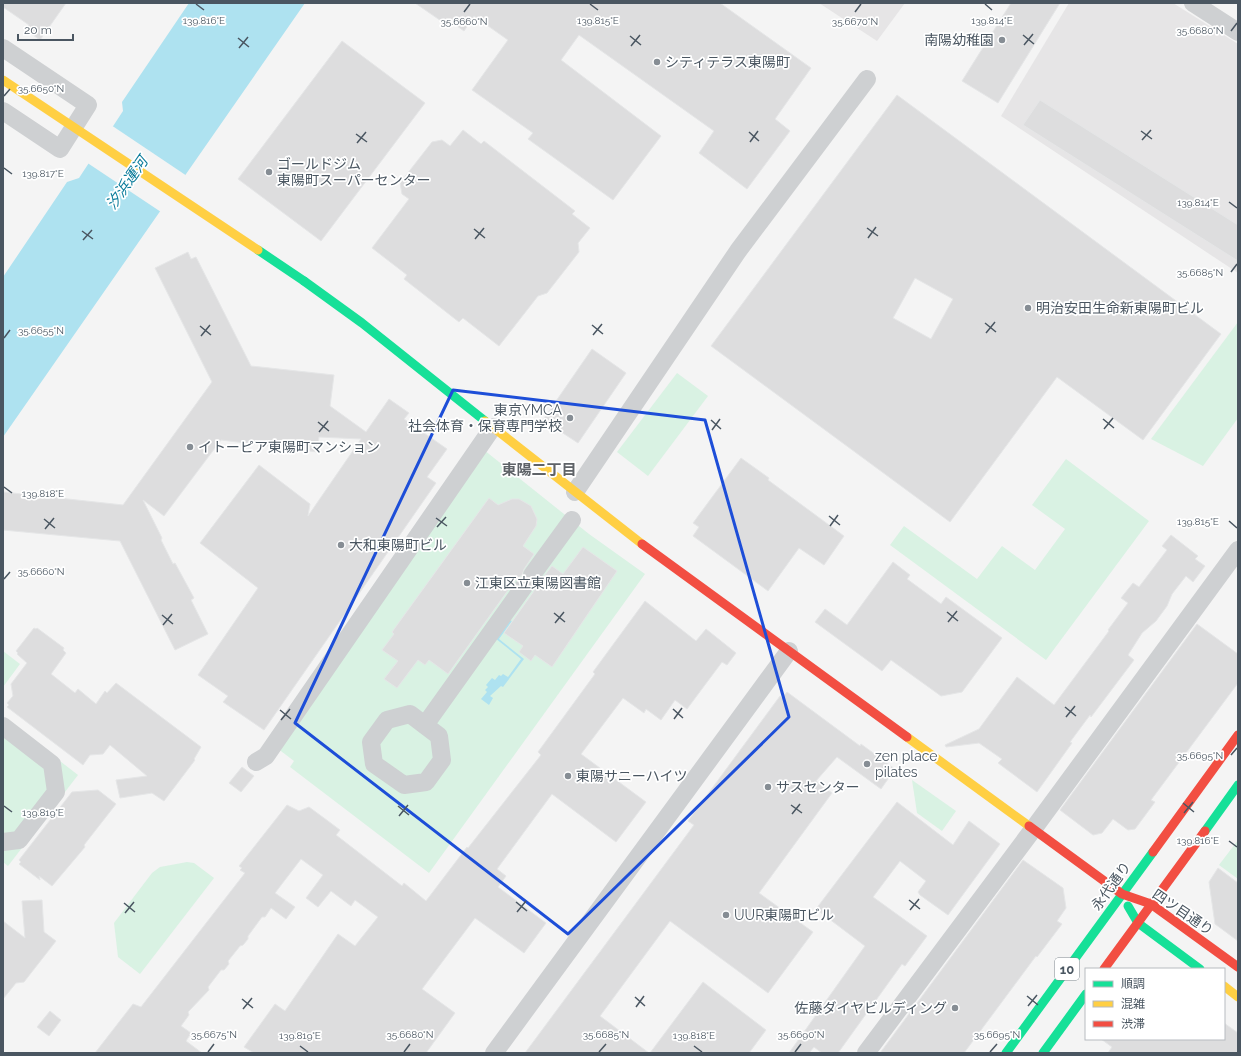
<svg xmlns="http://www.w3.org/2000/svg" width="1241" height="1056" viewBox="0 0 1241 1056" font-family="Raleway,'Noto Sans JP',sans-serif">
  <style>
    .education { fill: #e6e5e6 }
    .green { fill: #d9f2e3 }
    .water { fill: #aee2f0 }
    .pier { fill: #f4f4f4 }
    .building { fill: #ddddde; stroke: #e5e6e7; fill-rule: evenodd }
    .lines { fill: none; stroke-linecap: round; stroke-linejoin: round }
    .street { stroke: #ced0d2; stroke-width: 18 }
    .fast { stroke: #16e098; stroke-width: 9 }
    .slow { stroke: #ffcf43; stroke-width: 9 }
    .jam { stroke: #f24e42; stroke-width: 9 }
    .fast-bridge { stroke: #16e098; stroke-width: 9 }
    .slow-bridge { stroke: #ffcf43; stroke-width: 9 }
    .marked { fill: none; stroke: #1d4ed8; stroke-width: 3; stroke-linejoin: round }
    .ticks { fill: none; stroke: #4a5661; stroke-width: 1.5 }
    .poi-dot { fill: #868d94; stroke: #fff; stroke-width: 1.5 }
    .labels { text-anchor: middle; stroke-width: 3.5; stroke-linejoin: round; paint-order: stroke }
    .shield { fill: #fff; stroke: #808990; stroke-width: 1 }
    .shield-label { font-size: 13px; font-weight: bold; fill: #4a5661 }
    .poi-label { font-size: 14px; fill: #4a5661; stroke: #fff; text-anchor: start }
    .street-label { font-size: 14px; fill: #4a5661; stroke: #fff }
    .water-label { font-size: 15px; font-style: italic; fill: #0c7c9b; stroke: #fff }
    .neighbourhood-label { font-size: 15px; font-weight: bold; fill: #5f6368; stroke: #fff }
    .ticks-label { font-size: 10px; text-anchor: middle; fill: #4a5661; stroke: #fff; stroke-width: 3.5; stroke-linejoin: round; paint-order: stroke }
  </style>
  <rect width="100%" height="100%" fill="#f4f4f4"/>
  <g class="education">
    <polygon points="819,3 905,3 877,41"/>
    <polygon points="1069,3 1173,3 1238,44 1238,273 1001,116"/>
  </g>
  <g class="green">
    <polygon points="1238,322 1238,418 1203,466 1151,439"/>
    <polygon points="677,373 708,396 648,476 617,452"/>
    <polygon points="479,446 589,534 645,574 429,873 290,767 294,761 273,745"/>
    <polygon points="1066,459 1149,521 1046,660 890,545 904,526 977,579 1002,546 1035,570 1065,529 1032,505"/>
    <polygon points="3,651 20,664 3,687"/>
    <polygon points="3,717 78,775 8,866 3,862"/>
    <polygon points="912,780 956,811 942,831 917,813"/>
    <polygon points="1238,840 1238,879 1219,865"/>
    <polygon points="187,862 194,863 214,878 140,974 118,957 114,923 152,873 160,867"/>
  </g>
  <g class="water">
    <polygon points="189,3 305,3 3,437 3,277 67,182 79,178 123,111 122,102"/>
    <polygon points="509,620 512,621 499,639 524,659 503,687 501,686 490,696 493,698 489,705 481,699 487,692 485,690 488,687 486,685 492,678 495,680 499,675 501,676 503,674 508,677 521,659 495,638"/>
  </g>
  <polygon class="pier" points="111,125 187,176 161,212 86,162"/>
  <g class="building">
    <polygon points="3,3 66,3 40,40 26,30 29,25 3,7"/>
    <polygon points="415,3 720,3 811,68 775,119 790,131 747,189 699,153 714,131 579,35 561,60 661,136 613,200 528,139 533,133 472,90 508,40 474,16 464,31 450,21 447,25"/>
    <polygon points="1011,3 1060,3 998,103 962,81"/>
    <polygon points="342,41 425,103 321,241 238,179"/>
    <path d="M897 95 1221 334 1143 440 1057 377 950 522 711 346ZM915 278 953 299 931 339 893 318Z"/>
    <polygon points="1040,100 1238,225 1238,261 1023,125"/>
    <polygon points="463,130 481,144 484,141 575,211 572,214 590,228 578,243 579,252 547,293 538,296 499,346 463,318 459,322 404,279 407,275 372,248 409,199 402,194 400,183 432,142 442,140 450,146"/>
    <polygon points="188,252 191,259 196,257 251,366 334,375 330,406 366,432 389,399 409,413 404,419 447,449 427,477 436,483 264,730 223,702 228,696 198,675 258,588 200,543 259,465 310,504 308,516 361,439 319,437 317,452 221,440 164,516 143,500 162,538 161,540 173,564 175,563 194,598 191,600 208,634 175,650 120,541 3,530 3,492 123,505 212,382 155,268"/>
    <polygon points="592,349 626,373 578,443 543,420"/>
    <polygon points="741,458 769,478 768,480 844,536 824,565 799,548 768,591 693,536 699,527 693,523"/>
    <polygon points="489,498 498,505 512,499 519,499 531,506 537,519 536,526 523,546 534,554 524,569 522,575 516,579 448,674 429,660 425,665 418,660 397,688 384,679 398,661 382,650 394,634 392,632"/>
    <polygon points="1171,535 1198,556 1195,559 1205,566 1193,582 1186,576 1172,594 1167,606 1156,621 1142,633 1128,655 1134,660 1091,717 1090,715 1070,742 1072,743 1037,792 998,763 1002,759 979,743 946,747 945,745 979,729 1017,677 1054,705 1109,631 1108,630 1128,603 1121,598 1133,583 1139,587 1167,550 1162,546"/>
    <polygon points="583,547 617,571 552,667 535,655 531,661 519,652 523,646 504,633 534,591 535,585 540,581 552,566 563,574"/>
    <polygon points="893,562 910,575 907,579 941,604 946,597 1002,638 962,692 941,696 891,660 882,671 815,622 825,609 847,625"/>
    <polygon points="645,601 696,641 706,629 736,653 727,665 722,662 687,709 675,700 661,720 646,709 644,713 623,698 581,754 646,802 616,842 552,794 497,869 506,876 498,887 546,923 524,953 475,918 422,989 455,1013 426,1053 254,1053 244,1047 275,1004 285,1011 338,934 355,946 378,917 355,900 351,906 331,891 318,907 306,898 323,875 301,859 275,893 295,907 286,919 271,908 265,917 262,917 248,936 248,939 243,945 240,946 228,961 229,964 224,970 221,970 208,987 209,990 188,1012 189,1015 181,1026 191,1033 186,1041 202,1053 95,1053 133,1004 141,1007 245,873 240,870 242,868 239,866 287,805 299,811 309,807 328,821 340,830 336,835 402,886 404,883 426,901 467,847 468,848 541,755 538,752 595,674 593,672"/>
    <polygon points="1197,624 1238,654 1238,683 1151,800 1155,802 1135,829 1128,830 1113,819 1102,833 1093,835 1060,810"/>
    <polygon points="34,628 36,629 37,628 64,648 63,650 66,653 51,674 75,693 78,689 96,704 105,691 107,693 116,683 201,747 194,759 195,760 164,801 152,793 120,798 116,780 147,776 110,745 103,754 90,755 83,765 7,707 9,705 7,703 13,696 11,684 27,663 17,654 18,653 16,651"/>
    <polygon points="787,692 860,746 861,744 895,769 881,789 837,757 816,781 832,793 759,893 813,932 768,993 670,921 600,1016 649,1053 525,1053 694,825 688,821 780,696 782,698"/>
    <polygon points="242,767 254,776 241,792 229,783"/>
    <polygon points="98,790 116,804 84,845 85,847 52,886 39,876 40,880 19,864 21,862 19,860 72,792"/>
    <polygon points="897,802 953,845 969,821 1000,844 948,915 920,895 918,892 926,881 900,861 873,897 927,936 905,966 902,964 838,1053 822,1053 814,1047 809,1053 789,1053 865,946 816,909"/>
    <polygon points="1023,860 1063,888 1066,908 1057,921 1062,924 1037,957 1036,956 964,1053 880,1053"/>
    <polygon points="1218,868 1238,883 1238,941 1215,924 1209,882"/>
    <polygon points="42,900 44,932 56,941 24,982 16,983 3,999 3,921 25,938 22,901"/>
    <polygon points="703,982 766,1030 749,1053 650,1053"/>
    <polygon points="50,1011 61,1020 49,1036 37,1027"/>
    <polygon points="1224,1023 1238,1033 1238,1053 1108,1053 1112,1047 1101,1039 1224,1039"/>
  </g>
  <g class="lines">
    <g class="street">
      <polyline points="1193,3 1238,32"/>
      <polyline points="3,48 88,105 60,149 3,111"/>
      <polyline points="575,492 738,251 867,79"/>
      <polyline points="532,575 572,520"/>
      <polygon points="410,714 439,736 442,760 426,782 404,785 374,764 371,742 387,720"/>
      <polyline points="425,725 525,585"/>
      <polyline points="3,726 52,764 56,792 19,840 3,842"/>
      <polyline points="256,762 266,756 493,427"/>
      <polyline points="494,1053 789,651"/>
      <polyline points="866,1053 1034,828 1238,550"/>
    </g>
    <g class="fast">
      <polyline points="304,281 362,323 485,421"/>
      <polyline points="1205,831 1238,785"/>
      <polyline points="1128,906 1138,923 1200,969"/>
      <polyline points="1006,1053 1153,852"/>
      <polyline points="1043,1053 1086,994"/>
    </g>
    <g class="slow">
      <polyline points="485,421 642,544"/>
      <polyline points="907,737 1029,826"/>
      <polyline points="1224,986 1238,997"/>
    </g>
    <g class="jam">
      <polyline points="642,544 907,737"/>
      <polyline points="1029,826 1122,894 1151,904 1238,967"/>
      <polyline points="1153,852 1238,735"/>
      <polyline points="1104,969 1205,831"/>
    </g>
    <polyline class="fast-bridge" points="258,250 304,281"/>
    <polyline class="slow-bridge" points="3,80 258,250"/>
  </g>
  <path class="marked" d="M453 390 705 420 789 717 568 934 295 723Z"/>
  <path class="ticks" d="M196 4 204 10M590 4 598 10M985 4 992 10M464 12 470 4M855 12 861 4M1231 31 1237 23M1023 35 1034 44M630 36 641 45M238 38 249 47M1024 45 1033 34M631 46 640 35M239 48 248 37M4 96 10 89M1141 131 1152 139M749 132 759 141M356 134 367 142M1142 140 1151 130M750 142 758 131M357 143 366 132M4 168 12 174M1229 202 1237 208M867 228 878 236M474 229 485 238M82 231 93 239M868 238 876 227M475 239 484 228M83 240 92 230M1231 272 1237 264M985 323 996 332M592 325 603 334M200 326 211 335M986 333 995 322M593 335 602 324M201 336 210 325M4 338 10 330M1103 419 1114 428M711 420 721 429M318 422 329 431M1104 429 1113 418M712 430 720 419M319 432 328 421M4 487 12 493M829 516 840 525M436 518 447 526M44 519 55 528M1229 521 1237 528M830 526 838 515M437 527 446 517M45 529 54 518M4 579 10 572M947 612 958 621M554 613 565 622M162 615 173 624M948 622 957 611M555 623 564 612M163 625 172 614M1065 707 1076 716M673 709 683 718M280 710 291 719M1066 717 1075 706M674 719 682 708M281 720 290 709M1231 755 1237 748M1183 803 1194 812M791 805 802 813M4 806 12 812M398 806 409 815M1184 813 1193 802M792 814 800 804M399 816 408 805M1229 841 1237 847M909 900 920 909M516 902 527 911M124 903 135 912M910 910 919 899M517 912 526 901M125 913 134 902M1027 996 1038 1005M635 997 645 1006M242 999 253 1008M1028 1006 1037 995M636 1007 644 996M243 1009 252 998M300 1046 308 1052M694 1046 702 1052M208 1052 214 1044M404 1052 410 1044M599 1052 606 1044M795 1052 801 1044M990 1052 997 1044"/>
  <g class="poi-dot">
    <circle cx="1002" cy="40" r="4"/>
    <circle cx="657" cy="62" r="4"/>
    <circle cx="269" cy="172" r="4"/>
    <circle cx="1028" cy="308" r="4"/>
    <circle cx="570" cy="418" r="4"/>
    <circle cx="190" cy="447" r="4"/>
    <circle cx="341" cy="545" r="4"/>
    <circle cx="467" cy="583" r="4"/>
    <circle cx="867" cy="764" r="4"/>
    <circle cx="568" cy="776" r="4"/>
    <circle cx="768" cy="787" r="4"/>
    <circle cx="726" cy="915" r="4"/>
    <circle cx="955" cy="1008" r="4"/>
  </g>
  <g class="labels">
    <rect class="shield" x="1055" y="958" width="24" height="22" rx="3"/>
    <g class="shield-label">
      <text x="1067" y="974">10</text>
    </g>
    <g class="poi-label">
      <text x="994" y="45" text-anchor="end">南陽幼稚園</text>
      <text x="665" y="67">シティテラス東陽町</text>
      <text x="277" y="169">ゴールドジム<tspan x="277" dy="16">東陽町スーパーセンター</tspan></text>
      <text x="1036" y="313">明治安田生命新東陽町ビル</text>
      <text x="562" y="415" text-anchor="end">東京YMCA<tspan x="562" dy="16">社会体育・保育専門学校</tspan></text>
      <text x="198" y="452">イトーピア東陽町マンション</text>
      <text x="349" y="550">大和東陽町ビル</text>
      <text x="475" y="588">江東区立東陽図書館</text>
      <text x="875" y="761">zen place<tspan x="875" dy="16">pilates</tspan></text>
      <text x="576" y="781">東陽サニーハイツ</text>
      <text x="776" y="792">サスセンター</text>
      <text x="734" y="920">UUR東陽町ビル</text>
      <text x="947" y="1013" text-anchor="end">佐藤ダイヤビルディング</text>
    </g>
    <g class="street-label">
      <text transform="translate(1111 886) rotate(-54)" y="5">永代通り</text>
      <text transform="translate(1183 912) rotate(34)" y="5">四ツ目通り</text>
    </g>
    <g class="water-label">
      <text transform="translate(127 183) rotate(-55)" y="5">汐浜運河</text>
    </g>
    <g class="neighbourhood-label">
      <text x="539" y="475">東陽二丁目</text>
    </g>
  </g>
  <g class="ticks-label">
    <text x="204" y="24">139.816°E</text>
    <text x="598" y="24">139.815°E</text>
    <text x="992" y="24">139.814°E</text>
    <text x="464" y="25">35.6660°N</text>
    <text x="855" y="25">35.6670°N</text>
    <text x="1200" y="34">35.6680°N</text>
    <text x="41" y="92">35.6650°N</text>
    <text x="43" y="177">139.817°E</text>
    <text x="1198" y="206">139.814°E</text>
    <text x="1200" y="276">35.6685°N</text>
    <text x="41" y="334">35.6655°N</text>
    <text x="43" y="497">139.818°E</text>
    <text x="1198" y="525">139.815°E</text>
    <text x="41" y="575">35.6660°N</text>
    <text x="1200" y="759">35.6695°N</text>
    <text x="43" y="816">139.819°E</text>
    <text x="1198" y="844">139.816°E</text>
    <text x="214" y="1038">35.6675°N</text>
    <text x="410" y="1038">35.6680°N</text>
    <text x="606" y="1038">35.6685°N</text>
    <text x="801" y="1038">35.6690°N</text>
    <text x="997" y="1038">35.6695°N</text>
    <text x="300" y="1039">139.819°E</text>
    <text x="694" y="1039">139.818°E</text>
  </g>
  <rect width="1241" height="1056" fill="none" stroke="#4a5661" stroke-width="8"/>
  <rect x="1085" y="968" width="140" height="72" fill="#ffffff" stroke="#b7bbc0"/>
  <rect x="1093" y="981" width="20" height="6" fill="#16e098" stroke="#b7bbc0"/>
  <text x="1121" y="988" font-size="12" fill="#4a5661">順調</text>
  <rect x="1093" y="1001" width="20" height="6" fill="#ffcf43" stroke="#b7bbc0"/>
  <text x="1121" y="1008" font-size="12" fill="#4a5661">混雑</text>
  <rect x="1093" y="1021" width="20" height="6" fill="#f24e42" stroke="#b7bbc0"/>
  <text x="1121" y="1028" font-size="12" fill="#4a5661">渋滞</text>
  <path d="M18 34v6h55v-6" fill="none" stroke="#4a5661" stroke-width="2"/>
  <text x="24" y="34" font-size="12" fill="#4a5661" stroke="#ffffff" stroke-width="3" paint-order="stroke">20 m</text>
</svg>
